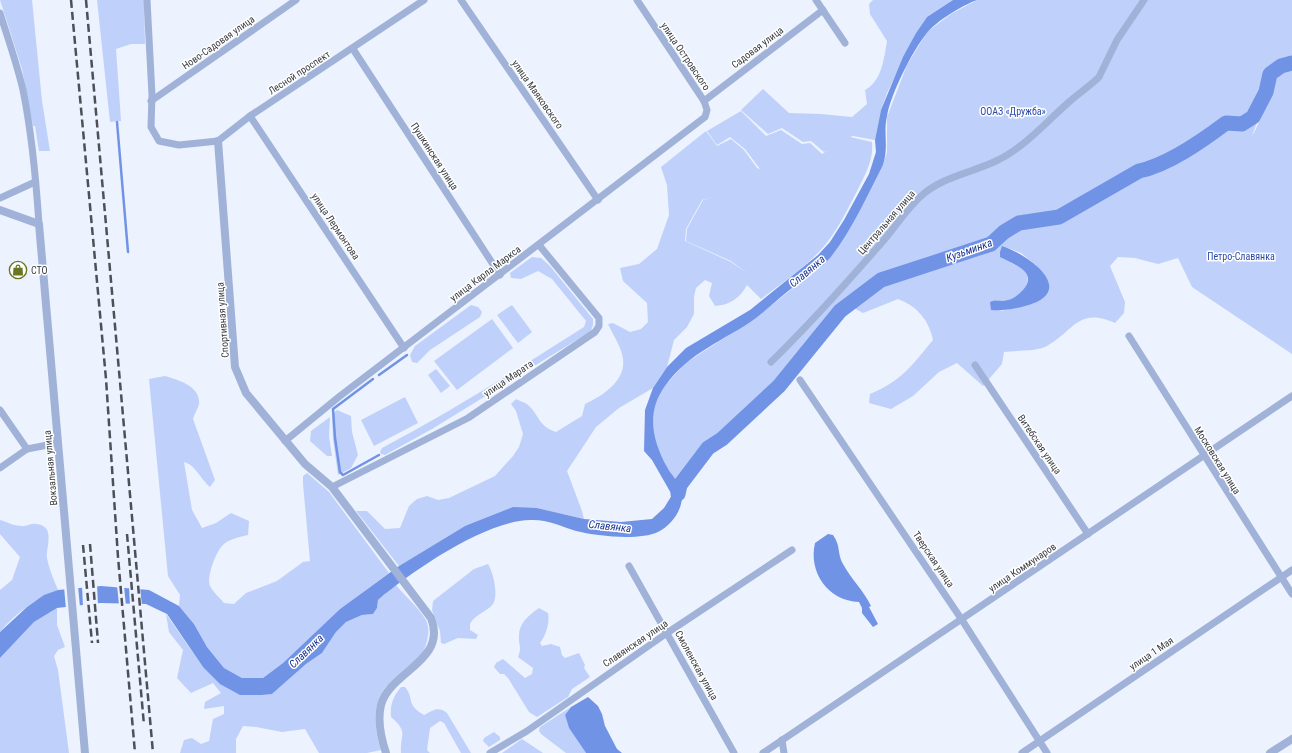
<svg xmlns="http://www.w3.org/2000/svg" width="1292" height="753" viewBox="0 0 1292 753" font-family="'Roboto Condensed',sans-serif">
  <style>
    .green { fill: #bfd1fa; fill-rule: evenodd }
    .water { fill: #7193e6 }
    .pier { fill: #ecf2fe }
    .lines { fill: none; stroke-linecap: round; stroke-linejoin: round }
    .stream { stroke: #7193e6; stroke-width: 2.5 }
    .river { stroke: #7193e6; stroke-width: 15 }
    .minor { stroke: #a1b2d8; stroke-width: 7 }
    .tertiary { stroke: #a1b2d8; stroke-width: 8 }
    .rail { stroke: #4d5157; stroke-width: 2.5; stroke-dasharray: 8 4; stroke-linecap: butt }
    .labels { text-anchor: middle; stroke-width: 3; stroke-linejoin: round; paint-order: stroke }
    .street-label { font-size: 10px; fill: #383b41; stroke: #fff }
    .park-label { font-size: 10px; fill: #2949a9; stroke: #fff }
    .poi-label { font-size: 10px; fill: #383b41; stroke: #fff; text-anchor: start }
    .water-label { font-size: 11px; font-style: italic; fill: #173291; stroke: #fff }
  </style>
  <rect width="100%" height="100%" fill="#ecf2fe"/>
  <g class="green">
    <polygon points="0,0 32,0 42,101 50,151 39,151 35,126 33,126 22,69"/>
    <polygon points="97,0 144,0 145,44 131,44 116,49 121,121 110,122"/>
    <path d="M873 0H953L927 17 916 33 887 93 881 110 875 140 853 136 850 137 872 142C874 160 865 175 857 191 848 208 840 226 828 241 811 264 783 282 761 299L747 285C740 298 730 305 715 306L709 296 712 283 705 280 696 288 694 297V314L687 327 674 340 667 367 653 388 619 408 596 427 567 471 582 511 584 519 537 508 465 526 399 566 356 511H367L385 529 400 528 409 506 417 499 427 496 438 500 449 498 495 476 513 456 519 447 523 434 516 411 511 404 516 399C519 401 525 402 528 405 540 416 538 426 556 432L582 416 585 404C602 396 626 381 623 359 622 348 613 335 608 324L613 323 630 332 641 329 648 322 647 303 623 281 620 268 639 264 657 249 669 215 667 185 661 167 706 131 717 146 731 139 744 150 757 168 760 169 745 149 730 137 717 145 707 131 741 111 766 136 781 130 802 144 810 143 822 154 828 150 824 152 811 141 803 142 782 128 768 134 741 110 763 89 789 113 821 114 852 117 867 104 865 90C882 81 884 58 887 41L870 14 869 4ZM720 195 703 200 687 229 686 241 731 261 748 274 731 262 685 241 686 229 702 200Z"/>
    <path d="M977 0H1292V63L1281 66 1270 74 1266 92 1253 116 1259 117 1252 136C1266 115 1264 77 1292 68V354L1192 287 1178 258 1158 264 1135 258 1118 257 1110 266 1125 302 1124 313 1115 323C1078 307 1075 330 1047 346 1036 352 1017 350 1004 352L1002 364 983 386 957 363 939 372 913 396 891 409 869 403 870 394C902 381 912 365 933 340 929 320 917 306 898 299L863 313 854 308 853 300 839 311 779 386 722 439 708 448 680 485 667 468 655 444 652 428 653 411 658 394 684 364 757 317 829 259 861 206 883 165 887 152V117L907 65 927 32 951 14ZM1003 246 1021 253 1036 265 1035 303 1001 311 996 300C1000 300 1005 301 1009 300 1021 297 1034 281 1024 270 1020 266 1014 265 1010 262Z"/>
    <path d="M532 257 541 258 550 266 593 319V325L591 331 432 429 385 455 381 454 380 452 382 448C452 411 518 369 584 327L586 321 552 279 538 271 521 279 511 278 510 273Z"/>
    <polygon points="471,305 478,307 482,312 480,317 430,350 417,363 412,362 410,355 415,346"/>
    <polygon points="512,305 532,332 518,343 497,315"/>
    <polygon points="492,319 513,348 457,390 434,361"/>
    <polygon points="436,369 450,386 441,393 428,375"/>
    <path d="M165 376C178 380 201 386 199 404 198 409 194 414 193 419L215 480 210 487C201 480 196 465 184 462L192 510 202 528 216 523 231 513 249 521 248 535C240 537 228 539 222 546 216 552 206 578 210 586 213 592 220 598 224 603L234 604 246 593 277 581 303 562 310 561 303 484V476L307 473 329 492 389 573 340 609 283 663 263 678H242L224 668 207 647 194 624 179 606 180 595 168 576 149 379Z"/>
    <polygon points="405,397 418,423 374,446 361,420"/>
    <polygon points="337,410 351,416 352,432 358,455 351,468 338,475 333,439 332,415"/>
    <polygon points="330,417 329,437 332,456 327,456 310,441 311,431"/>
    <path d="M0 520C7 522 14 526 21 526 26 527 31 523 36 524 56 526 46 546 47 558 49 569 54 580 58 590 37 598 15 613 0 632V590L12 580 20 557 0 534Z"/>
    <path d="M488 564C493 572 499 595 493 604 487 612 475 614 470 624V630L478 635 476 639 458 638 444 644 441 643 440 631 432 610 433 601 474 569Z"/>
    <path d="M396 585C405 596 418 607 426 620 428 625 429 630 428 635 425 668 390 673 380 696 373 712 375 733 381 750L367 753H319L305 729 282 732 256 727 243 726 236 739V753H180L184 740 192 738 201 744 209 741 213 719 224 714V706L204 709 205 702 221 693 213 683 191 693 177 678 183 650 169 632 166 614 203 667 272 694 306 664 322 653 336 632 346 622 362 615 373 614 377 608 378 600Z"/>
    <polygon points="57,608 57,625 65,647 58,650 54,656 58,670 69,753 0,753 0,658 34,622"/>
    <path d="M539 608 548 613C550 623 546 635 540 643L542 646 551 644 560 647 562 655 565 658 579 653 585 665 584 668 590 677 572 689 568 697 537 717 529 712 508 678 504 674H500L494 667 496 663 503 659 525 678 532 674 533 668 518 657C522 646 519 648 519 638 518 624 528 616 539 608Z"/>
    <path d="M401 687H405C415 699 405 704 424 715 434 710 438 706 447 713L471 753H461L444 723 440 721 430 728 427 750 430 753H401C400 733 409 733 391 717 390 704 393 697 401 687Z"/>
    <polygon points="571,707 565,715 569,728 586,753 566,753 541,734 539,731 540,727"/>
    <polygon points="494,732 500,737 500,740 489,747 483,741 484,738"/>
    <polygon points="522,739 543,753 502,753"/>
  </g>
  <g class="water">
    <path d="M953 0H977C963 5 936 21 926 34 912 52 891 93 887 116 883 134 889 146 883 165 867 196 852 230 830 258 821 268 807 276 796 285 782 295 770 307 756 318 724 341 689 352 665 386 646 412 652 440 667 467 670 473 677 480 680 486 687 504 674 524 658 532 639 541 596 536 576 531 561 526 546 519 530 520 485 521 412 571 378 600L377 608 373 614 362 615 346 622 336 632 322 653 306 664 272 694 261 695H240L220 684 203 667 167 614 146 604 100 603 57 608 34 622 0 658V632L27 607 44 595 58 590 101 586 149 590 179 606 194 624 207 647 224 668 242 678H263L283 663 340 609 399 566 465 526 513 507 537 508 584 519 621 522 652 519 664 508 672 495 652 460 644 451 645 410 653 388 667 367 686 348 750 310 818 255 830 242 844 220 869 174 876 152 875 140 881 110 903 57 916 33 927 17Z"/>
    <path d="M1002 246C1030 255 1079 292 1025 306 1014 309 1003 311 991 310L990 302C997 299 1001 302 1008 300 1014 299 1019 294 1023 290 1039 272 1013 264 1000 257V252Z"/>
    <path d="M828 534 833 535C841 546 837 554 843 564 851 579 864 591 871 606L869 607 878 624 873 627 862 613V608L859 602C828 601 808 572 815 543Z"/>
    <polygon points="588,697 598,706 602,714 605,726 617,749 622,753 586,753 569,728 565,715 571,707"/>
  </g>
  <g class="pier">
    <polygon points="97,584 98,605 83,607 82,586"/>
    <polygon points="117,585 124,586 126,606 119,605"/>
    <polygon points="78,586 80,607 66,609 64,587"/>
    <polygon points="129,586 140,587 142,606 130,606"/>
  </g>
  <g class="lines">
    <g class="stream">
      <polyline points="117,122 128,252"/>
      <polyline points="379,375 407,355"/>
      <polyline points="373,379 333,409 335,438 340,472 343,475 379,455"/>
    </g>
    <path class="river" d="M678 494 680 485 708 448 722 439 779 386 840 311 881 280 991 244 1004 232 1019 223 1059 217 1139 171C1168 165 1202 141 1226 123L1242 124 1253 117 1266 92 1270 74 1281 66 1292 63"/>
    <g class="minor">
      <polyline points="147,0 152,95 151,127 159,141 179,145 218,141 250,116 424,0"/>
      <polyline points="461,0 598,200"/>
      <polyline points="816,0 845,43"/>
      <path d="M0 13C8 39 17 64 23 90 32 134 36 179 39 224"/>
      <polyline points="353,49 500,275"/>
      <polyline points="151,101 296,0"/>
      <polyline points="704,101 823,10"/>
      <polyline points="250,116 404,348"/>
      <polyline points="0,198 35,182"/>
      <polyline points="1129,336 1292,594"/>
      <path d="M771 362C808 326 843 287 877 248 892 232 904 212 920 197 941 177 971 173 996 161 1024 148 1046 122 1069 102 1079 93 1090 86 1099 77L1117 40 1144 0"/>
      <polyline points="975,365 1088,534"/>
      <polyline points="800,380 962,620 1047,753"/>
      <polyline points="0,410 27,449"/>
      <polyline points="285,441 340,396 705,117 707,110 704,101 637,0"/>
      <polyline points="0,468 27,449 58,443"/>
      <polyline points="332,487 468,418 595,332 599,326 599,318 539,245"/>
      <polyline points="629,566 734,753"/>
      <polyline points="782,740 784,753"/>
      <polyline points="490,753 527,731 667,633 792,550"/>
      <polyline points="763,753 1292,396"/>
      <polyline points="1022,753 1292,570"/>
    </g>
    <g class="tertiary">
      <path d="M218 141 235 367 246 393 305 464 332 487 431 618C448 661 389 672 381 705 377 721 381 738 386 753"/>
      <polyline points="0,210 39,224 85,753"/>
      <polyline points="1270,753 1292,739"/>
    </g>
    <g class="rail">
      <polyline points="71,0 106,379 118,557 135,753"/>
      <polyline points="86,0 153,753"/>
      <polyline points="127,534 144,725"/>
      <polyline points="90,544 98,643"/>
      <polyline points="83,545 92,643"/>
    </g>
  </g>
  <defs>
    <symbol id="shop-ring" viewBox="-11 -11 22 22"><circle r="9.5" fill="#fff" stroke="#6b7620" stroke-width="1.5"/><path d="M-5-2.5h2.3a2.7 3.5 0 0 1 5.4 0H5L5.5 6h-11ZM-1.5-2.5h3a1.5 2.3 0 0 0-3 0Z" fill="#6b7620"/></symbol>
  </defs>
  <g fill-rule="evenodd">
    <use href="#shop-ring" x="8" y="260" width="20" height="20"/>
  </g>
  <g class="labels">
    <g class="street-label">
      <text transform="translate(218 42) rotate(-35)" y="4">Ново-Садовая улица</text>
      <text transform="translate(757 47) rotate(-37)" y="4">Садовая улица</text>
      <text transform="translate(686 56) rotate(56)" y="4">улица Островского</text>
      <text transform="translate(299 72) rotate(-33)" y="4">Лесной проспект</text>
      <text transform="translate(538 94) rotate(55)" y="4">улица Маяковского</text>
      <text transform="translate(435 156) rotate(57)" y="4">Пушкинская улица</text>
      <text transform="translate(886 222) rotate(-49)" y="4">Центральная улица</text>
      <text transform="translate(336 226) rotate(56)" y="4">улица Лермонтова</text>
      <text transform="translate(485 273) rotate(-37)" y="4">улица Карла Маркса</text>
      <text transform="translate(222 320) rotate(-94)" y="4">Спортивная улица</text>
      <text transform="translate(508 378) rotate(-34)" y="4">улица Марата</text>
      <text transform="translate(1040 444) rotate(56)" y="4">Витебская улица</text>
      <text transform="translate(1218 460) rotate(58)" y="4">Московская улица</text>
      <text transform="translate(50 468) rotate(-95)" y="4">Вокзальная улица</text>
      <text transform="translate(934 559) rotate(56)" y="4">Тверская улица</text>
      <text transform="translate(1022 567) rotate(-34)" y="4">улица Коммунаров</text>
      <text transform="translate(635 643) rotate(-34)" y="4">Славянская улица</text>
      <text transform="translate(1151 653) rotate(-34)" y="4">улица 1 Мая</text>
      <text transform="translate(697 665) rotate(61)" y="4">Смоленская улица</text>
    </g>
    <g class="park-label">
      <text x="1013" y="115">ООАЗ «Дружба»</text>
      <text x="1241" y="260">Петро-Славянка</text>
    </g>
    <g class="poi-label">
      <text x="31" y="274">СТО</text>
    </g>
    <g class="water-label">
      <text transform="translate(969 250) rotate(-20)" y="4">Кузьминка</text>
      <text transform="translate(807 271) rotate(-40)" y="4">Славянка</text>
      <text transform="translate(610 526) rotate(6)" y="4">Славянка</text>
      <text transform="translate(306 651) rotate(-44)" y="4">Славянка</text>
    </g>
  </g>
</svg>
